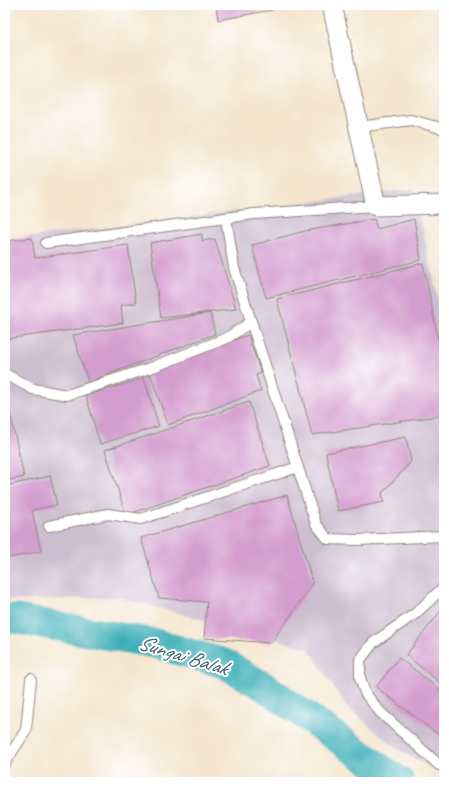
<svg xmlns="http://www.w3.org/2000/svg" width="449" height="787" viewBox="0 0 449 787" font-family="Caveat,sans-serif">
  <style>
    .industrial { fill: #cebed1 }
    .lines { fill: none; stroke-linecap: round; stroke-linejoin: round }
    .river { stroke: #3eaeb8; stroke-width: 30 }
    .building { fill: #d49dcf }
    .lane-casing { stroke: #90887c; stroke-width: 12 }
    .street-casing { stroke: #90887c; stroke-width: 21 }
    .lane { stroke: #fff; stroke-width: 10 }
    .street { stroke: #fff; stroke-width: 19 }
    .labels { text-anchor: middle; stroke-width: 4; stroke-linejoin: round; paint-order: stroke }
    .water-label { font-size: 21px; font-style: italic; fill: #335f63; stroke: #fff }
  </style>
  <rect width="100%" height="100%" fill="#fff"/>
  <filter id="ink" filterUnits="userSpaceOnUse"><feTurbulence type="fractalNoise" baseFrequency=".025" numOctaves="2"/><feDisplacementMap in="SourceGraphic" scale="8" xChannelSelector="R" yChannelSelector="G"/><feConvolveMatrix kernelMatrix="1 2 1 2 8 2 1 2 1" color-interpolation-filters="sRGB"/></filter>
  <filter id="wash" filterUnits="userSpaceOnUse"><feTurbulence type="fractalNoise" baseFrequency=".012" numOctaves="4" result="noise"/><feDisplacementMap in="SourceGraphic" scale="16" xChannelSelector="R" yChannelSelector="G"/><feGaussianBlur stdDeviation="0.9" result="paint"/><feColorMatrix in="noise" values="0 0 0 0 0 0 0 0 0 0 0 0 0 0 0 0 0 1.4 0 .05"/><feComposite in="paint" operator="in"/></filter>
  <g filter="url(#wash)">
    <rect width="100%" height="100%" fill="#f4e5cd"/>
    <polygon class="industrial" points="414,189 444,327 444,774 397,749 348,708 308,648 117,597 5,601 5,240"/>
    <g class="lines">
      <polyline class="river" points="5,619 15,619 153,643 223,663 265,687 400,782"/>
    </g>
    <g id="blocks">
      <g class="building">
        <polygon points="216,5 271,5 272,10 218,20"/>
        <polygon points="374,219 377,229 414,219 421,260 266,298 252,245 305,231"/>
        <polygon points="202,234 202,241 215,239 236,309 161,318 150,243"/>
        <polygon points="32,238 35,258 128,245 136,303 121,305 123,323 5,339 5,241"/>
        <polygon points="423,263 444,369 444,415 312,435 277,299"/>
        <polygon points="210,313 215,334 88,382 73,335"/>
        <polygon points="248,335 261,373 256,375 261,391 168,425 149,370"/>
        <polygon points="144,378 159,426 100,444 86,396"/>
        <polygon points="7,399 24,477 5,481 5,400"/>
        <polygon points="249,402 270,466 126,515 105,450"/>
        <polygon points="406,437 411,462 382,493 384,502 338,511 326,453"/>
        <polygon points="50,476 57,505 32,510 41,551 5,559 5,486"/>
        <polygon points="287,495 313,584 271,643 204,638 207,602 159,598 141,538"/>
        <polygon points="444,607 444,686 406,655"/>
        <polygon points="399,658 444,693 444,731 440,736 376,687"/>
      </g>
    </g>
  </g>
  <g filter="url(#ink)">
    <use href="#blocks" fill-opacity="0" stroke="#90887c" stroke-width="1"/>
    <g class="lines">
      <defs>
        <g id="lane">
          <polyline points="359,127 411,120 444,129"/>
          <polyline points="226,218 234,268 316,524 328,539 359,540 444,536"/>
          <polyline points="46,243 254,214 376,206"/>
          <polyline points="5,374 33,389 67,395 153,367 227,338 251,322"/>
          <polyline points="49,526 108,514 141,519 298,467"/>
          <polyline points="444,587 416,613 373,643 360,660 360,678 365,693 380,712 439,765 444,765"/>
          <polyline points="5,763 26,730 31,679"/>
        </g>
        <polyline id="street" points="332,5 376,206 444,204"/>
      </defs>
      <use href="#lane" class="lane-casing"/>
      <use href="#street" class="street-casing"/>
      <use href="#lane" class="lane"/>
      <use href="#street" class="street"/>
    </g>
  </g>
  <g class="labels">
    <g class="water-label">
      <text transform="translate(183 655) rotate(17)" y="7">Sungai Balak</text>
    </g>
  </g>
  <rect width="449" height="787" fill="none" stroke="#fff" stroke-width="20"/>
</svg>
